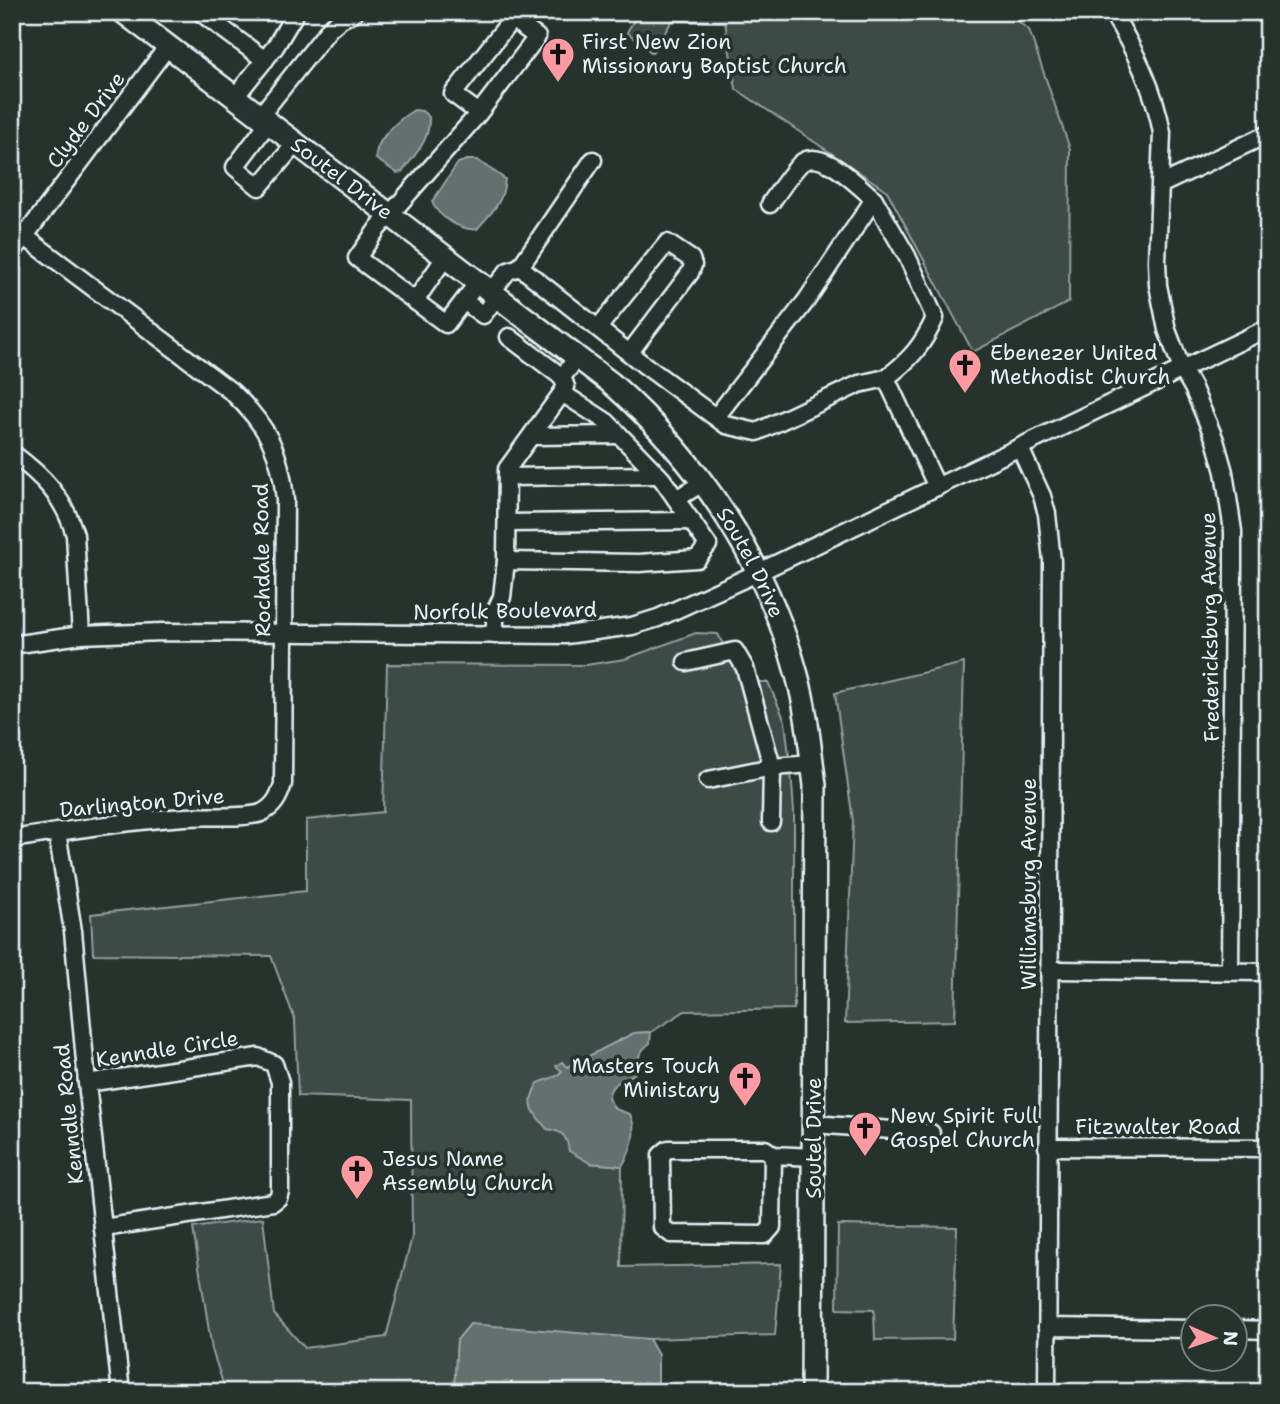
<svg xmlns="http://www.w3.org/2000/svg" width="1280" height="1404" viewBox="0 0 1280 1404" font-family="'Shantell Sans',sans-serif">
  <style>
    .green { fill: #3e4b47; stroke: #939ea0; stroke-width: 2 }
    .water { fill: #636f6d; stroke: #98a3a5; stroke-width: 2 }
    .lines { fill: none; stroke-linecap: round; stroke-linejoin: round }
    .minor-casing { stroke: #e8f1f8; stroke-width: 21 }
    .major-casing { stroke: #e8f1f8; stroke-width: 26 }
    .minor { stroke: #26332d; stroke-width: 16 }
    .major { stroke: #26332d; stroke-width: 21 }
    .labels { text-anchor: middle; stroke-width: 7; stroke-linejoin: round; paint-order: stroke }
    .poi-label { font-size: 21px; fill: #e8f1f8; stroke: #26332d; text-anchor: start }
    .street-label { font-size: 21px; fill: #e8f1f8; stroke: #26332d }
  </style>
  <rect width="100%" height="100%" fill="#26332d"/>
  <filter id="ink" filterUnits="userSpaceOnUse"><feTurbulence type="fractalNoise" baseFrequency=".0143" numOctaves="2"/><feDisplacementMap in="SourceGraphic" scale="14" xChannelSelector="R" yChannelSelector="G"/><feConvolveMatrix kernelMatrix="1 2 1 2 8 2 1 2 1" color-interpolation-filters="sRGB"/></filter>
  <g filter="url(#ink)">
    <g class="green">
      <polygon points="639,12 1006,12 1029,30 1070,149 1069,302 973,352 887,191 736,89 725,22 672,21 652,53 627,32"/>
      <polygon points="696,633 718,634 742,682 768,682 785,721 792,783 794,812 794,1009 685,1011 651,1032 634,1033 567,1068 562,1063 562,1071 557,1076 559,1130 590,1163 622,1166 621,1267 781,1264 775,1335 649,1339 457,1340 454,1392 226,1392 212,1350 193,1228 263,1218 274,1314 305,1348 386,1337 412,1237 411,1100 298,1096 295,1020 271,956 93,954 91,914 306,891 306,820 383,812 387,664 586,665 625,659"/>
      <polygon points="964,663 955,1021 845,1023 853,821 835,693"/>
      <polygon points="838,1225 957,1227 953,1339 875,1340 874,1310 837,1309"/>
    </g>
    <g class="water">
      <path d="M414 110 422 111 429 117C430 141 416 153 402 172L397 173 376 159C374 140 399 119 414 110Z"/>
      <path d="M467 160H477L505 179C503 203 493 211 477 229 461 231 438 217 432 202L458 163Z"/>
      <path d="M651 1032 650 1043C638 1052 638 1059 635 1073 622 1084 612 1079 608 1098L615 1109 630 1114C638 1130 631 1152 622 1166L590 1163 569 1151C567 1136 563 1131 547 1129 532 1111 525 1105 538 1083L557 1076 562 1071 556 1066 562 1062 567 1067 634 1033Z"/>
      <polygon points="470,1324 649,1339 658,1355 658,1392 454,1392 457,1340"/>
    </g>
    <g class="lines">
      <defs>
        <g id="minor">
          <polyline points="200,12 265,60"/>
          <path d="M1112 12C1134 49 1155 90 1162 133L1157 261 1158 285 1167 330 1182 369 1193 388 1215 440 1224 472 1233 531V568L1230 971"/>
          <polyline points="235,97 275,47 296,12"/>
          <polyline points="260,116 330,28 341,19 355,12"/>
          <polyline points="268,123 235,167 259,187 296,143"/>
          <polyline points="593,160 520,267 643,364 726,425 757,432 859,384 886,378 937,487"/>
          <polyline points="1162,184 1268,134"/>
          <path d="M770 204C779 191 789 176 800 164 820 145 858 186 874 199"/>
          <path d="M12 227 232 392C267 425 281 452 285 500L283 784C279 797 274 807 261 813 244 819 205 815 185 817 127 821 70 830 12 839"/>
          <polyline points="12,253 168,46"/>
          <polyline points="479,281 446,324 357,258 378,228 479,113 453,94 512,19 537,37 479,113"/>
          <polyline points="492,291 508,271 520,267"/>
          <polyline points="415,301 446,256"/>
          <polyline points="464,301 483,315 498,295"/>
          <polyline points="598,328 667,243 691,259 693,265 690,273 630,352"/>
          <polyline points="509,337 562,377"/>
          <path d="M716 417 806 301 874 199 907 256 935 318C923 345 910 360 886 378"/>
          <polyline points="532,436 619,435"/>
          <polyline points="1020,448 1042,496 1047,514 1052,561 1047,1392"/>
          <path d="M12 453C43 476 64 497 75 535L81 635"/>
          <polyline points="507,477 658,475"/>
          <polyline points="676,499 704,482"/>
          <polyline points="507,523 692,521"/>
          <polyline points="506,561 507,469 562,393"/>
          <polyline points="495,635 495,612 502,597 506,561 639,563 697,559 708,545 662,479 607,422 562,393 566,387 562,377 578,357"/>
          <polyline points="12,645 81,635 163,632 566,635 632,626 658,618 757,573 1268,328"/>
          <polyline points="686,662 735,651 745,668 772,767 771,822"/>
          <polyline points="708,780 772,767 812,764"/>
          <polyline points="57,832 73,931 87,1083 121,1392"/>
          <polyline points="1049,970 1268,972"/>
          <polyline points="87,1083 258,1057 274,1064 280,1082 280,1191 278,1198 273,1202 103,1228"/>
          <polyline points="814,1124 931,1133"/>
          <polyline points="1047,1147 1268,1148"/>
          <polyline points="773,1155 772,1227 765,1235 671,1234 662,1227 661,1155 668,1149 765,1149 773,1155 814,1157"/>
          <polyline points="1047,1327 1192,1329"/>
          <polyline points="1234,1329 1268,1330"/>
        </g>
        <g id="major">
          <path id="s1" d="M123 12 611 383C699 461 766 560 797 675 807 711 810 748 815 785L812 1392"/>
        </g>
      </defs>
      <use href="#minor" class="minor-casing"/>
      <use href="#major" class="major-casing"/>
      <use href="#minor" class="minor"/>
      <use href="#major" class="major"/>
    </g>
  </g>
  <defs>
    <symbol id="church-pin" viewBox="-11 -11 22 30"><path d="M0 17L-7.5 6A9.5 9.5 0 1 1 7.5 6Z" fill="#ff9aa2" stroke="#26332d"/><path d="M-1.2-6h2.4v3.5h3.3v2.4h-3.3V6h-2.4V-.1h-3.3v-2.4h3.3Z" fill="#111"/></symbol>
  </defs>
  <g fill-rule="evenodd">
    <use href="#church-pin" x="539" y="35" width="38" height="52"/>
    <use href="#church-pin" x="946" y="346" width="38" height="52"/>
    <use href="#church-pin" x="726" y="1059" width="38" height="52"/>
    <use href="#church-pin" x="846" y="1109" width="38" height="52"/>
    <use href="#church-pin" x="338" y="1152" width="38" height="52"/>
  </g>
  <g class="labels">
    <g class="poi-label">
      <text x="582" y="49">First New Zion<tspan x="582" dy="24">Missionary Baptist Church</tspan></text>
      <text x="990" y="360">Ebenezer United<tspan x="990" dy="24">Methodist Church</tspan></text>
      <text x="720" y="1073" text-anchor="end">Masters Touch<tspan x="720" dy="24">Ministary</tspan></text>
      <text x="890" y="1123">New Spirit Full<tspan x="890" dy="24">Gospel Church</tspan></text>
      <text x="382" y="1166">Jesus Name<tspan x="382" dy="24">Assembly Church</tspan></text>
    </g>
    <g class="street-label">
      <text transform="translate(86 120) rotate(-53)" y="7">Clyde Drive</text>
      <text dy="7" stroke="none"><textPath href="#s1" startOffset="275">Soutel Drive</textPath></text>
      <text transform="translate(262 560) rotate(-91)" y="7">Rochdale Road</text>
      <text dy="7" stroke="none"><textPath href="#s1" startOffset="842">Soutel Drive</textPath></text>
      <text transform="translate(505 611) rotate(-1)" y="7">Norfolk Boulevard</text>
      <text transform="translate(1210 627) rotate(-91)" y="7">Fredericksburg Avenue</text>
      <text transform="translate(142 803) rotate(-5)" y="7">Darlington Drive</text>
      <text transform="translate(1029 884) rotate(-90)" y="7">Williamsburg Avenue</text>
      <text transform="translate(167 1049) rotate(-9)" y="7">Kenndle Circle</text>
      <text transform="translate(69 1114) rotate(-96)" y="7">Kenndle Road</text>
      <text x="1158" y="1134">Fitzwalter Road</text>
      <text transform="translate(814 1138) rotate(-90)" y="7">Soutel Drive</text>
    </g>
  </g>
  <rect width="1280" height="1404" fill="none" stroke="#26332d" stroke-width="42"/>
  <rect x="21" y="21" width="1238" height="1362" fill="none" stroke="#e8f1f8" stroke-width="2.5" filter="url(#ink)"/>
  <g transform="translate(1214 1338) rotate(92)"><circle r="33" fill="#26332d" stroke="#747f7e" stroke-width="2"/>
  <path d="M0-5L12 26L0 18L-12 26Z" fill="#ff9aa2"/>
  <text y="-10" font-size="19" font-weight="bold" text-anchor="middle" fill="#e8f1f8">N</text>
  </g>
</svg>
